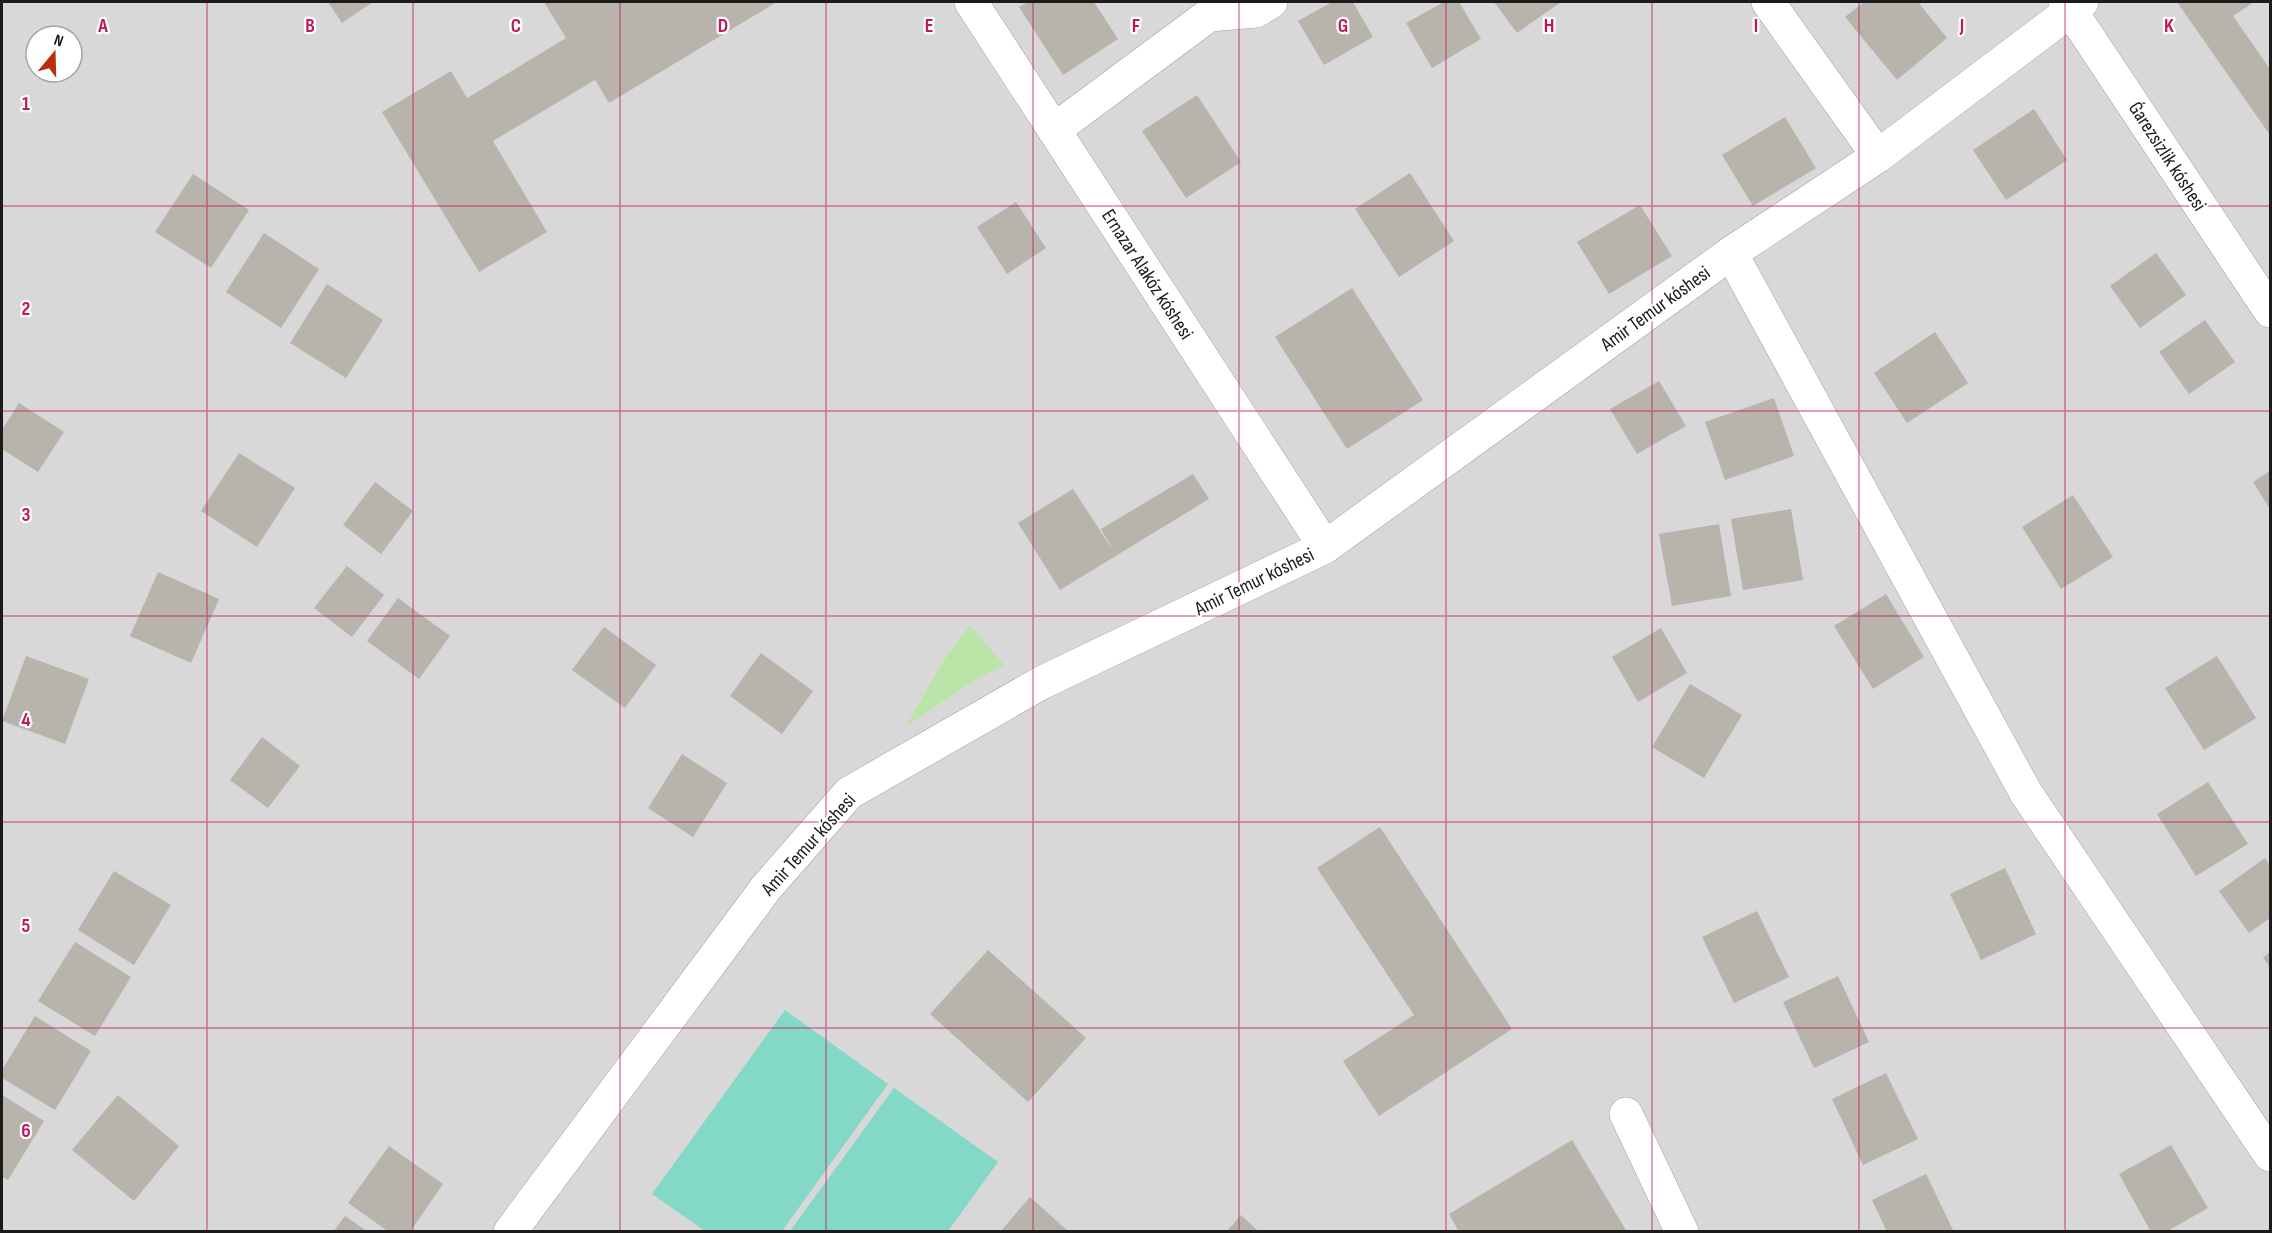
<svg xmlns="http://www.w3.org/2000/svg" width="2272" height="1233" viewBox="0 0 2272 1233" font-family="'Sofia Sans Condensed',sans-serif">
  <style>
    .residential { fill: #d9d8d8; fill-rule: evenodd }
    .grass { fill: #bbe4a9 }
    .pitch { fill: #83d8c7 }
    .building { fill: #b8b3ab }
    .lines { fill: none; stroke-linecap: round; stroke-linejoin: round }
    .minor-casing { stroke: #a2a2a2; stroke-width: 34 }
    .minor { stroke: #fff; stroke-width: 33 }
    .grid { fill: none; stroke: #c2185b; stroke-width: 1.5; stroke-opacity: 0.55 }
    .labels { text-anchor: middle; stroke-width: 4.5; stroke-linejoin: round; paint-order: stroke }
    .street-label { font-size: 20px; fill: #1b1b1b; stroke: #fff }
    .grid-label { font-size: 20px; text-anchor: middle; font-weight: bold; fill: #c2185b; stroke: #fff; stroke-width: 4.5; stroke-linejoin: round; paint-order: stroke }
  </style>
  <rect width="100%" height="100%" fill="#ecebe1"/>
  <path class="residential" d="M2 2H2270V1231H2ZM36 36H72V72H36Z"/>
  <polygon class="grass" points="970,625 1004,665 970,683 906,726 942,663"/>
  <g class="pitch">
    <polygon points="785,1010 888,1084 782,1231 705,1231 652,1194"/>
    <polygon points="894,1088 998,1162 948,1231 790,1231"/>
  </g>
  <g class="building">
    <polygon points="328,2 373,2 342,23"/>
    <polygon points="544,2 774,2 775,3 609,103 595,80 493,141 547,232 479,272 382,112 451,71 467,98 566,38"/>
    <polygon points="1028,2 1094,2 1118,39 1063,75 1019,7"/>
    <polygon points="1332,2 1353,2 1373,37 1324,65 1298,21"/>
    <polygon points="1444,2 1459,2 1481,39 1432,68 1406,23"/>
    <polygon points="1494,2 1561,2 1517,33"/>
    <polygon points="1864,2 1918,2 1947,38 1897,80 1845,17"/>
    <polygon points="2177,2 2254,2 2233,16 2270,69 2270,135"/>
    <polygon points="1197,95 1241,162 1186,198 1142,131"/>
    <polygon points="2034,109 2067,160 2006,200 1973,150"/>
    <polygon points="1785,117 1816,168 1753,206 1722,155"/>
    <polygon points="1410,173 1454,241 1399,277 1355,209"/>
    <polygon points="193,174 249,210 211,268 155,232"/>
    <polygon points="1016,202 1046,248 1007,274 977,227"/>
    <polygon points="1640,205 1672,256 1609,294 1577,242"/>
    <polygon points="264,233 319,269 281,328 226,292"/>
    <polygon points="2156,253 2186,295 2140,328 2110,286"/>
    <polygon points="327,284 383,320 346,378 290,343"/>
    <polygon points="1352,288 1423,400 1347,449 1275,337"/>
    <polygon points="2205,320 2235,362 2189,394 2159,352"/>
    <polygon points="1935,332 1968,383 1907,423 1874,373"/>
    <polygon points="1659,381 1686,426 1637,454 1610,409"/>
    <polygon points="1774,398 1794,456 1725,480 1705,422"/>
    <polygon points="19,403 64,432 38,472 2,449 2,430"/>
    <polygon points="239,453 295,488 257,547 201,511"/>
    <polygon points="2270,471 2270,509 2253,482"/>
    <polygon points="1193,474 1209,499 1060,590 1018,523 1073,489 1114,552 1101,529"/>
    <polygon points="375,482 413,511 381,554 343,525"/>
    <polygon points="2073,495 2113,557 2061,589 2022,527"/>
    <polygon points="1791,509 1803,580 1743,590 1731,519"/>
    <polygon points="1719,524 1731,596 1672,606 1659,534"/>
    <polygon points="347,566 384,595 352,637 314,608"/>
    <polygon points="158,572 219,599 191,663 130,636"/>
    <polygon points="1886,594 1924,657 1873,689 1834,626"/>
    <polygon points="398,598 450,636 419,679 367,641"/>
    <polygon points="604,627 656,665 625,708 572,670"/>
    <polygon points="1661,628 1687,673 1638,702 1612,657"/>
    <polygon points="761,653 813,691 782,734 730,696"/>
    <polygon points="26,656 89,679 65,744 2,721"/>
    <polygon points="2217,656 2256,718 2204,750 2165,688"/>
    <polygon points="1690,684 1742,715 1704,778 1652,747"/>
    <polygon points="262,737 300,766 268,808 230,780"/>
    <polygon points="682,754 727,783 693,837 648,808"/>
    <polygon points="2208,782 2248,844 2196,876 2157,814"/>
    <polygon points="1380,827 1512,1029 1379,1116 1343,1061 1414,1015 1317,868"/>
    <polygon points="2265,858 2270,866 2270,918 2249,933 2219,891"/>
    <polygon points="2005,868 2036,934 1981,960 1950,894"/>
    <polygon points="114,871 171,905 134,965 78,930"/>
    <polygon points="1757,911 1789,977 1734,1003 1702,937"/>
    <polygon points="75,942 131,977 95,1036 38,1001"/>
    <polygon points="988,950 1086,1038 1028,1102 930,1014"/>
    <polygon points="2270,952 2270,967 2263,958"/>
    <polygon points="1838,976 1869,1042 1814,1068 1783,1002"/>
    <polygon points="35,1016 91,1051 55,1110 2,1078 2,1070"/>
    <polygon points="1886,1073 1918,1139 1863,1165 1832,1099"/>
    <polygon points="2,1095 44,1121 8,1180 2,1177"/>
    <polygon points="118,1095 179,1146 134,1201 72,1150"/>
    <polygon points="1572,1140 1627,1232 1459,1232 1449,1214"/>
    <polygon points="2171,1145 2208,1208 2166,1232 2151,1232 2119,1174"/>
    <polygon points="389,1146 443,1184 410,1232 389,1232 348,1203"/>
    <polygon points="1926,1174 1954,1232 1887,1232 1872,1200"/>
    <polygon points="1030,1197 1069,1232 1000,1232"/>
    <polygon points="1241,1215 1259,1232 1226,1232"/>
    <polygon points="345,1216 368,1232 333,1232"/>
  </g>
  <g class="lines">
    <defs>
      <g id="minor">
        <polyline points="971,2 1325,547"/>
        <polyline points="1768,2 1878,156"/>
        <polyline points="2065,2 2270,311"/>
        <polyline points="1054,130 1209,15 1256,11 1271,2"/>
        <polyline points="1731,253 2026,793 2270,1155"/>
        <polyline points="1626,1114 1682,1232"/>
        <polyline points="510,1232 766,888 849,793 1041,683 1325,547 1731,253 1878,156 2082,2"/>
      </g>
    </defs>
    <use href="#minor" class="minor-casing"/>
    <use href="#minor" class="minor"/>
  </g>
  <path class="grid" d="M207 2V1232M413 2V1232M620 2V1232M826 2V1232M1033 2V1232M1239 2V1232M1446 2V1232M1652 2V1232M1859 2V1232M2065 2V1232M2 206H2270M2 411H2270M2 616H2270M2 822H2270M2 1028H2270"/>
  <g class="labels">
    <g class="street-label">
      <text transform="translate(2168 156) rotate(57)" y="7">Ǵarezsizlik kóshesi</text>
      <text transform="translate(1148 274) rotate(57)" y="7">Ernazar Alakóz kóshesi</text>
      <text transform="translate(1655 308) rotate(-36)" y="7">Amir Temur kóshesi</text>
      <text transform="translate(1254 581) rotate(-26)" y="7">Amir Temur kóshesi</text>
      <text transform="translate(808 844) rotate(-48)" y="7">Amir Temur kóshesi</text>
    </g>
  </g>
  <g class="grid-label">
    <text x="103" y="32">A</text>
    <text x="310" y="32">B</text>
    <text x="516" y="32">C</text>
    <text x="723" y="32">D</text>
    <text x="929" y="32">E</text>
    <text x="1136" y="32">F</text>
    <text x="1343" y="32">G</text>
    <text x="1549" y="32">H</text>
    <text x="1756" y="32">I</text>
    <text x="1962" y="32">J</text>
    <text x="2169" y="32">K</text>
    <text x="26" y="110">1</text>
    <text x="26" y="315">2</text>
    <text x="26" y="521">3</text>
    <text x="26" y="726">4</text>
    <text x="26" y="932">5</text>
    <text x="26" y="1137">6</text>
  </g>
  <rect width="2272" height="1233" fill="none" stroke="#1b1b1b" stroke-width="6"/>
  <g transform="translate(54 54) rotate(19)"><circle r="28" fill="#ffffff" stroke="#a4a4a4" stroke-width="1.5"/>
  <path d="M0-4.5L10 22L0 15L-10 22Z" fill="#bb2d0b"/>
  <text y="-9" font-size="16" font-weight="bold" text-anchor="middle" fill="#1b1b1b">N</text>
  </g>
</svg>
